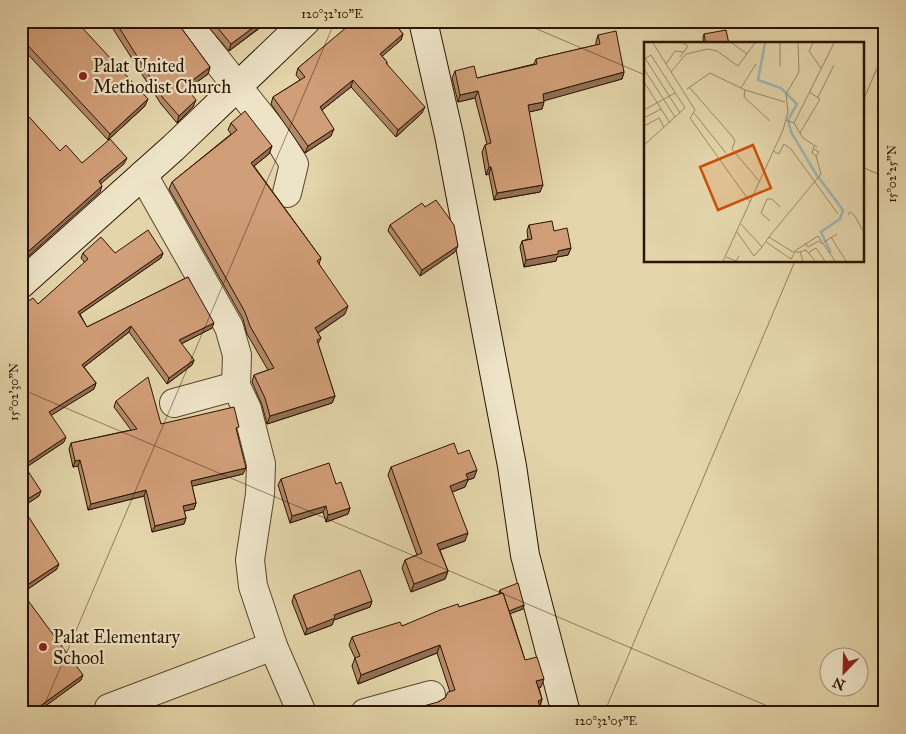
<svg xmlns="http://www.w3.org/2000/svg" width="906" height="734" viewBox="0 0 906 734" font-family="'IM FELL Great Primer',serif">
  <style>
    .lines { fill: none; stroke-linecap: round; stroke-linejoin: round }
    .street-casing { stroke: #59452a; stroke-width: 30 }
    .secondary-casing { stroke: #2b1500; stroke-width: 30 }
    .street { stroke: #ede3c7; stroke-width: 28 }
    .secondary { stroke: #ede3c7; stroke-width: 28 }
    .wall { fill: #b38867; stroke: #2b1500 }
    .shaded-wall { fill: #926f54; stroke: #2b1500 }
    .building { fill: #d09e78; stroke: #2b1500 }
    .ticks { fill: none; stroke: #2b1500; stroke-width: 1; stroke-opacity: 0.45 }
    .poi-dot { fill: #8f2418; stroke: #ede3c7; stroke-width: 2 }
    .labels { text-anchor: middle; stroke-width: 4.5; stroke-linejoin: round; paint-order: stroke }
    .poi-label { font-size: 18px; fill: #2b1500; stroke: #ede3c7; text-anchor: start }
    .inset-river { fill: none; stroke: #9bb5b4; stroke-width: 2.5 }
    .inset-road { fill: none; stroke: #998865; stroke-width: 1 }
    .view { fill: #cc4f0a; fill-opacity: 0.15; stroke: #cc4f0a; stroke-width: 2.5 }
    .inset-edge { fill: none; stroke: #2b1500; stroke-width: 2.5 }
    .neatline { fill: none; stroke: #2b1500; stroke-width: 2 }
    .ticks-label { font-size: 12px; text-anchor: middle; fill: #2b1500 }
  </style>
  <rect width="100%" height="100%" fill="#e3d4a9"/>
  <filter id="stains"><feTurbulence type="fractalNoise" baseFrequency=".004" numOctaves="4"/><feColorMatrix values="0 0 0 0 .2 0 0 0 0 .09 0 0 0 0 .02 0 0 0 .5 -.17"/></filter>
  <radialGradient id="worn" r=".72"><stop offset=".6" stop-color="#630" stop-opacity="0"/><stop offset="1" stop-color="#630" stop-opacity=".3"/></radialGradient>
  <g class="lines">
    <defs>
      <g id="street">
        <polyline points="195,33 278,138 294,164 287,193"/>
        <polyline points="143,175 229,327 237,355 236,386 247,409 261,464 260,494 250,560 253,586 273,646 302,713"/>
        <polyline points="174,403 236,386"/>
        <polyline points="109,708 273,646"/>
        <polyline points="365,713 431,695"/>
      </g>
      <g id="secondary">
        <polyline points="423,21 449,135 512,466 525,555 566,713"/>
        <polyline points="21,284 173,148 306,21"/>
      </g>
    </defs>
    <use href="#street" class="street-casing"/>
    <use href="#secondary" class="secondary-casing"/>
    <use href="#street" class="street"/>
    <use href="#secondary" class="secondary"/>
  </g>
  <g class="wall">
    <polygon points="108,21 140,21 146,29 157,21 185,21 182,25 182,29 210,67 208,74 187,89 193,107 177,123 161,104"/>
    <polygon points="203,21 275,21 270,25 268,22 229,51"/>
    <polygon points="351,21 393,21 403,34 401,40 382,56 387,62 387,64 422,113 396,137 351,87 322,110 331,136 305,153 271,104 273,97 300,80 296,75 298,68 353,23"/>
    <polygon points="21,25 145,106 108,140 21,47"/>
    <polygon points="704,34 729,44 704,44 703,38"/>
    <polygon points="598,35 624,72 622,79 544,100 542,109 529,112 540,192 494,200 489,174 486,175 482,152 485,145 487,144 475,98 458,102 452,78 455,71 477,78 534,64 536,59 596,45 596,42"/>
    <polygon points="231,123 272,146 269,154 254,166 321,258 319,264 345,314 318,333 321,338 318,344 335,396 332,403 267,424 262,405 252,382 254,375 268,370 247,334 243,319 169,189 172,182 231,134 228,130"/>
    <polygon points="425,207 455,252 420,276 388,231 390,225"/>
    <polygon points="529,225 554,231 571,248 568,255 557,257 556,261 524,267 520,247 522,241 528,239 527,231"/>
    <polygon points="83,253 163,253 161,258 80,314 87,327 188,277 212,328 181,344 194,360 192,365 167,384 129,332 84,367 96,383 94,389 51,415 64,442 25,468 39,496 22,507 57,569 22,593 81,680 38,711 21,713 21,306 38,304 85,263 81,258"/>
    <polygon points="116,401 161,424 237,433 243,474 192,486 196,503 194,509 184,511 186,518 184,524 152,532 144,496 88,510 78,466 73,467 69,449 71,443 131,430 114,407"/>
    <polygon points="458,454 474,478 468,480 465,487 452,492 465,541 440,550 448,571 445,579 411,592 402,568 405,560 417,555 388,475 391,467"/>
    <polygon points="281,479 336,484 350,508 348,514 326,522 323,512 290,523 278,485"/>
    <polygon points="500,590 524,605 523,609 510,613 525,660 541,687 539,688 542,699 540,707 438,702 445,698 450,692 437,653 358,684 352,666 355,658 349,645 352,637 402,626 499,594"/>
    <polygon points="294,595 372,601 370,607 334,620 332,625 305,635 292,602"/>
  </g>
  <g class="shaded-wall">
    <polygon points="262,21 268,21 229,51 231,44"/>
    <polygon points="403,34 401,40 378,60 380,54"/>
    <polygon points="210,67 208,74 182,93 185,86"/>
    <polygon points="624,72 622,79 540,102 543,94"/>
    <polygon points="353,80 351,87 317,114 320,107"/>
    <polygon points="478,91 475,98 458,102 460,95"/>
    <polygon points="148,99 145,106 108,140 110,134"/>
    <polygon points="196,100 193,107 177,123 179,116"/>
    <polygon points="544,102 542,109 525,113 528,105"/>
    <polygon points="425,107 422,113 396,137 398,130"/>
    <polygon points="334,129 331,136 305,153 308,146"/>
    <polygon points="272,146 269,154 249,170 251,163"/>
    <polygon points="127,158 124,164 96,188 99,181"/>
    <polygon points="489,167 491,167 489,174 486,175"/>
    <polygon points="543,185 540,192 494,200 497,193"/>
    <polygon points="102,186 100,192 21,263 21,258"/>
    <polygon points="458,246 455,252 420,276 422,270"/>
    <polygon points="571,248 568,255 557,257 556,261 524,267 526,260 558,251"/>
    <polygon points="163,253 161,258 76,317 78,312"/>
    <polygon points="348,306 345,314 313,336 315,328"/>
    <polygon points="214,323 212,328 177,346 179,340"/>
    <polygon points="131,326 129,332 80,370 82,365"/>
    <polygon points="194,360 192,365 167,384 169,378"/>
    <polygon points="96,383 94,389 47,418 49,412"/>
    <polygon points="335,396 332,403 267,424 270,416"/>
    <polygon points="66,437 64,442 22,470 24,465"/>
    <polygon points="80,460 78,466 73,467 75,461"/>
    <polygon points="246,468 243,474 189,487 191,481"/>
    <polygon points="477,470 474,478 468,480 465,487 447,494 450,486 466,474"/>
    <polygon points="146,490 144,496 88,510 91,504"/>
    <polygon points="41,491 39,496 21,508 21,503"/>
    <polygon points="196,503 194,509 181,512 183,506"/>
    <polygon points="326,506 323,512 290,523 292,516"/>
    <polygon points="350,508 348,514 326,522 328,515"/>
    <polygon points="186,518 184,524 152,532 155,526"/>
    <polygon points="468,533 465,541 434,552 437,544"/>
    <polygon points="59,564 57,569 21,594 21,589"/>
    <polygon points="448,571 445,579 411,592 414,584"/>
    <polygon points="372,601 370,607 334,620 332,625 305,635 307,629 334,615"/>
    <polygon points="524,605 523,609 507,615 508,611"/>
    <polygon points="440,645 437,653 358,684 361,675"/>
    <polygon points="83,675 81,680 36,713 36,709"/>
    <polygon points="544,679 541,687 533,689 536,681"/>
    <polygon points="542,699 539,708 538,701"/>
  </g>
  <g class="building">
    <polygon points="26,21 76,21 148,99 110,134 21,38 21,25"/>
    <polygon points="115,21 140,21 146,29 157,21 183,21 182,29 210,67 185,86 196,100 179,116 163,98"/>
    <polygon points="212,21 262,21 231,44"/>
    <polygon points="354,21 393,21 403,34 380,54 387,62 386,63 425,107 398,130 353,80 320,107 334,129 308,146 273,97 305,77 298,68"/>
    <polygon points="726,30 729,44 706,44 704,34"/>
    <polygon points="616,31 624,72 543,94 544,102 528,105 543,185 497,193 491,167 489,167 485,145 491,143 478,91 460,95 455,71 474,66 477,78 537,64 536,59 600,44 598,35"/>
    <polygon points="21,108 60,151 66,145 82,163 110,139 127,158 99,181 102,186 21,258"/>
    <polygon points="245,111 272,146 251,163 321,258 317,261 348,306 315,328 321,338 317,340 335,396 270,416 265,398 254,375 274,368 250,326 245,312 172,182 237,130 231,123"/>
    <polygon points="436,200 454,225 458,246 422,270 390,225 422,203 425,207"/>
    <polygon points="552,221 554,231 567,228 571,248 558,251 558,254 526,260 522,241 532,239 529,225"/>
    <polygon points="148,230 163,253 78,312 87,327 188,277 214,323 179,340 194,360 169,378 131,326 82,365 96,383 49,412 66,437 24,465 41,491 21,503 21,306 33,298 38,304 88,259 83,253 101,237 115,253"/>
    <polygon points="148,377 161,424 234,407 239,427 236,428 246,468 191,481 196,503 183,506 186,518 155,526 146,490 91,504 80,460 75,461 71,443 137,429 116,401"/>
    <polygon points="454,443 458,454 469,450 477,470 466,474 468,479 450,486 468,533 437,544 448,571 414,584 405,560 422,553 391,467"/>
    <polygon points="329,463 336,484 341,482 350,508 328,515 326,506 292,516 281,479"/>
    <polygon points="21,505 59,564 21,589"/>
    <polygon points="360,570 372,601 334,615 335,618 307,629 294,595"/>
    <polygon points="518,583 524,605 509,611 503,593 501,593 500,590"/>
    <polygon points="21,591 83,675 36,709 39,713 21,713"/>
    <polygon points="503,593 525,660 537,657 544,679 536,681 542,699 538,701 542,713 398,713 438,702 445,698 448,692 455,690 440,645 361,675 355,658 360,656 352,637 400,622 402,626 440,610 458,604 459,607"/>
  </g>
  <path class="ticks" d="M518 21 645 75M862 103 885 50M862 167 885 177M21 389 784 713M41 713 335 21M604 713 795 261"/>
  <g class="poi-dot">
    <circle cx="83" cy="76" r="5"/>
    <circle cx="43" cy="647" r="5"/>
  </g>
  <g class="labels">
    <g class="poi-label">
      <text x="93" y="72">Palat United<tspan x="93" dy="21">Methodist Church</tspan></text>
      <text x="53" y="643">Palat Elementary<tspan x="53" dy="21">School</tspan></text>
    </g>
  </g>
  <g transform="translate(644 42)">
    <rect width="220" height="220" fill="#e3d4a9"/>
    <path class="inset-river" d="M121 1 114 38 137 46 153 62 144 78 147 90 172 132 199 168 196 177 177 190 187 211"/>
    <path class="inset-road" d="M9 1 51 68 46 76 106 160M88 1 103 12M169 1 165 9 177 26M36 15 44 4 39 1M1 16 36 71M0 17 7 13 41 66 0 103M22 22 31 9 39 10M136 25V1M0 27 31 75M27 30 42 12 64 7 73 9 94 24 111 1M0 40 26 81M45 45 88 94 91 99 88 107 115 139M97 46 112 22M43 47 66 31 101 48 141 60M101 48 100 55 126 79M174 55 190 23M0 68 31 51M50 71 82 111M0 76 17 67M142 78 150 81 159 96 173 105M150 81 190 1M0 84 15 76 20 85M156 91 176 57 165 50M170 107 175 110 172 114 168 111 170 104M129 109 135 112 140 102 147 107 194 172M204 173 206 170 211 174 220 191M126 179 117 171 123 157H128L136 165M97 182 118 205 125 195 149 210 174 194 191 219M93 190 110 214 118 205M187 195 202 219M124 196 177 132 172 114M122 200 147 217 151 210H156L159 219M180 200 193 192M161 201 164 205 175 199 178 202M156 210 162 208 171 219M164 211 172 206 181 219M82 215 92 219 95 214M79 219 139 88 144 70 142 52 155 30 154 1"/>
    <path class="view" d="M109 103 127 146 74 168 56 125Z"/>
    <rect width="220" height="220" class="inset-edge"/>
  </g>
  <rect width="906" height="734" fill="none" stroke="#e3d4a9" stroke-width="55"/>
  <g transform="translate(844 672) rotate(203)"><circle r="24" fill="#ede3c7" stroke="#9f9177"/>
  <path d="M0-4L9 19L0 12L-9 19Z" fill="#8f2418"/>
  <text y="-8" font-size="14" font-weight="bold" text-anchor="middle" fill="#2b1500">N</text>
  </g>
  <rect x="28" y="28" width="850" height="678" class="neatline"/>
  <g class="ticks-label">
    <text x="332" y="18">120°32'10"E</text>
    <text transform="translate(892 174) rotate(-90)" y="4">15°02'25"N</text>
    <text transform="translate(14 392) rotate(-90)" y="4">15°02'30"N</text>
    <text x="606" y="725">120°32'05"E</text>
  </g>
  <rect width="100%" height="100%" filter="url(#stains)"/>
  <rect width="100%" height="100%" fill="url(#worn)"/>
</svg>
